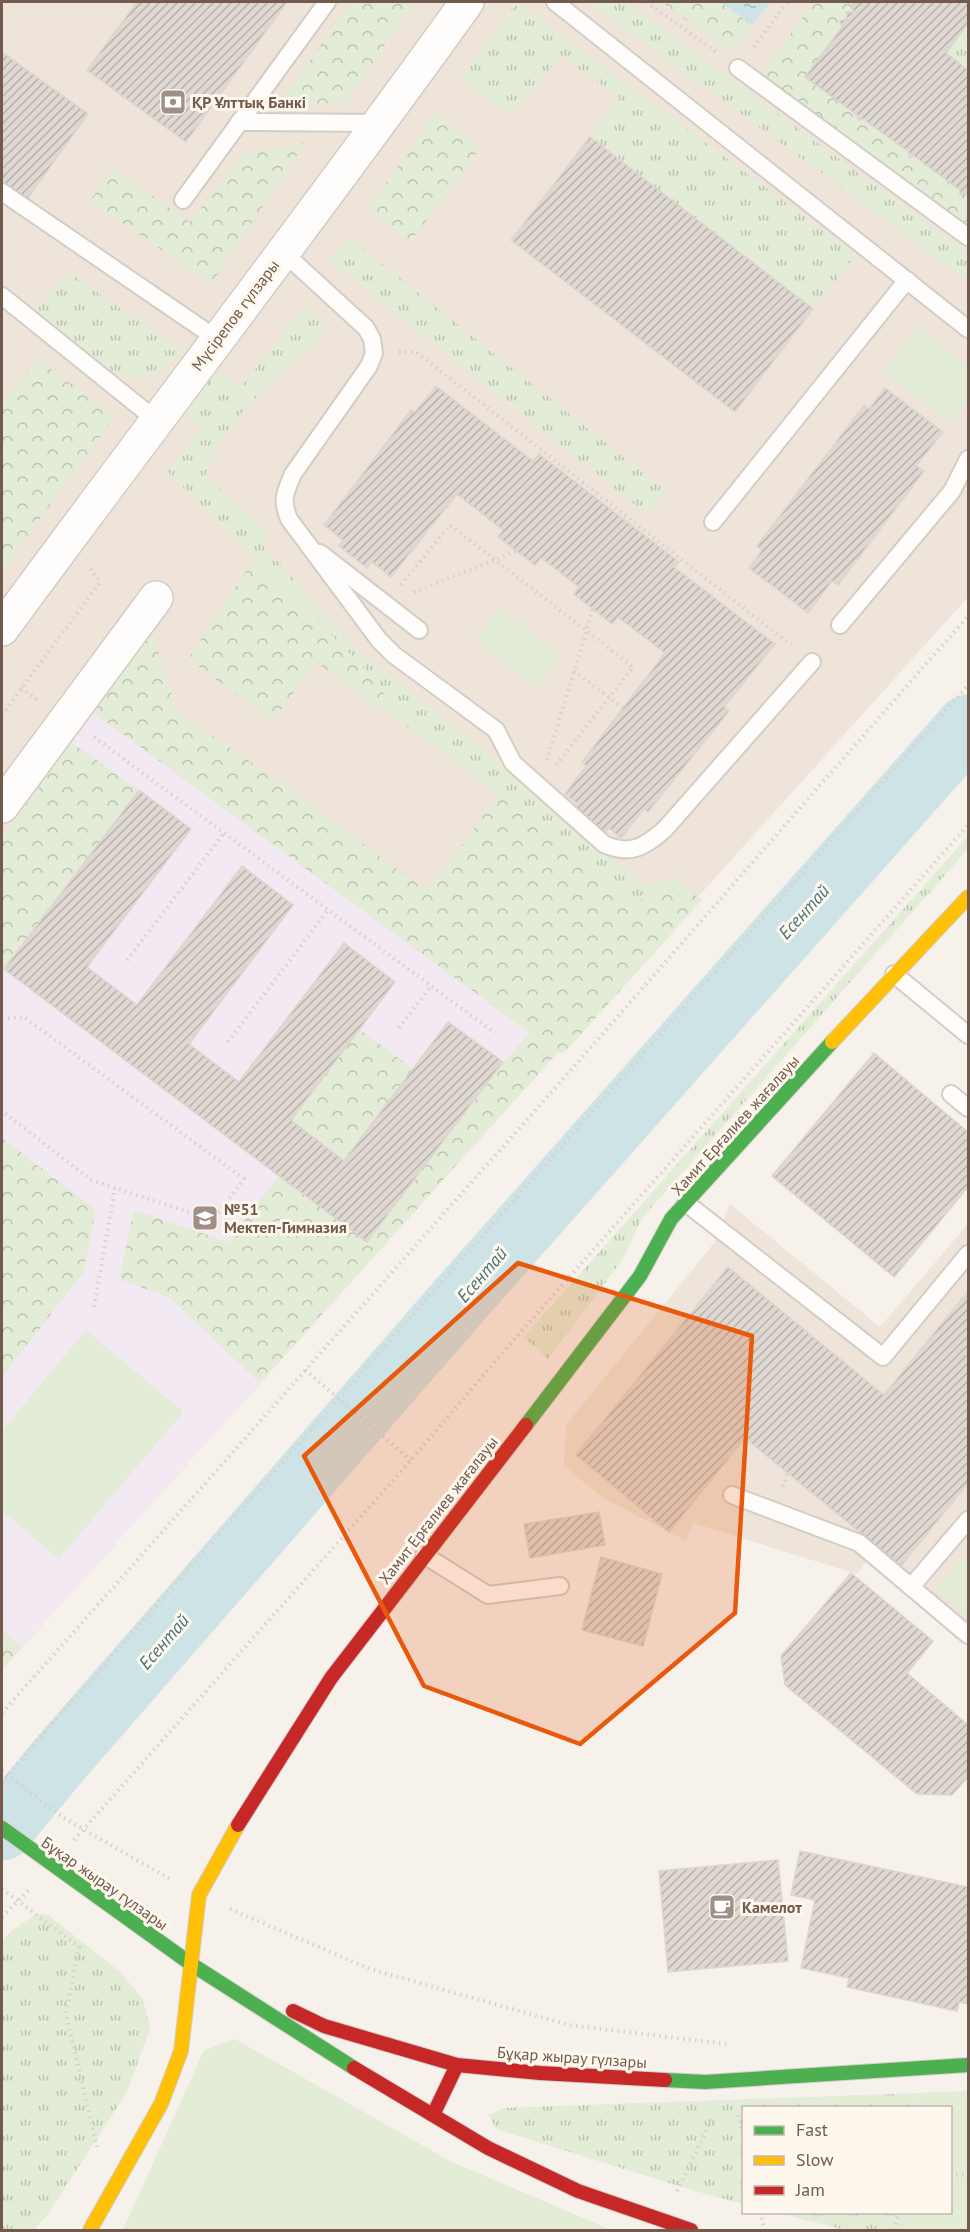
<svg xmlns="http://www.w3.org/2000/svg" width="970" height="2232" viewBox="0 0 970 2232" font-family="'PT Sans',sans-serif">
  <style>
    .residential { fill: #eee4d9 }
    .education { fill: #f2e9f2 }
    .grass { fill: url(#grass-tufts) }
    .forest { fill: url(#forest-crowns) }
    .park { fill: #e3ecd7 }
    .water { fill: url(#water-ripples) }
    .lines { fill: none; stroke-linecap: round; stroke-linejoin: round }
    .river { stroke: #cee3e5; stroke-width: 63 }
    .building { fill: url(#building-hatch); stroke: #ded5ce; stroke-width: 1.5 }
    .lane-casing { stroke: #d3cdc6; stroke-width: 20 }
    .street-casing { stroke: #d3cdc6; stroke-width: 36 }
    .fast-casing { stroke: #d5cec8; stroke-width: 16 }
    .slow-casing { stroke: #d5cec8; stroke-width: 16 }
    .jam-casing { stroke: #d5cec8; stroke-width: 16 }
    .path { stroke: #d7d0cb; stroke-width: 4; stroke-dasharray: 1.5 4.5; stroke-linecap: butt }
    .lane { stroke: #fefdfc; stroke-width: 16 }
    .street { stroke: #fefdfc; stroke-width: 33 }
    .fast { stroke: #4caf50; stroke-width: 14 }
    .slow { stroke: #ffc107; stroke-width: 14 }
    .jam { stroke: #c62828; stroke-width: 14 }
    .path-bridge { stroke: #d7d0cb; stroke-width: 4; stroke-dasharray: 1.5 4.5; stroke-linecap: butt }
    .marked { fill: #e8590c; fill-opacity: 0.2; stroke: #e8590c; stroke-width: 4.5; stroke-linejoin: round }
    .labels { text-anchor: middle; stroke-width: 6; stroke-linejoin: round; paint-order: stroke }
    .poi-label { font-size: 16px; font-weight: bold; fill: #725a4d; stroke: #fdf7ed; text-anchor: start }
    .street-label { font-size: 16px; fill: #725a4d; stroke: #fdf7ed }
    .water-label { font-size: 18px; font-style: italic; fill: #46747c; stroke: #fdf7ed }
  </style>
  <defs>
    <pattern id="grass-tufts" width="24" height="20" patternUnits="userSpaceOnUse" patternTransform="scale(1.5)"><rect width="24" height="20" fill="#e3ecd7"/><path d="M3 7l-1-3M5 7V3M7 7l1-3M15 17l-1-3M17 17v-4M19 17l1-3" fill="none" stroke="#bcc2b1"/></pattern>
    <pattern id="forest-crowns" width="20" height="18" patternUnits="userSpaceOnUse" patternTransform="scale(1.5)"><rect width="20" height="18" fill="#e3ecd7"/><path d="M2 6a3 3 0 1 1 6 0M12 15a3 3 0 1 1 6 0" fill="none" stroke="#bcc2b1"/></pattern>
    <pattern id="water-ripples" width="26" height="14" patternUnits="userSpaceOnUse" patternTransform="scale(1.5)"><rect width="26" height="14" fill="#cee3e5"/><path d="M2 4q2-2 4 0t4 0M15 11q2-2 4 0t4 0" fill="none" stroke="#acbbbc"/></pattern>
    <pattern id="building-hatch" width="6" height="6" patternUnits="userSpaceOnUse" patternTransform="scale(1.5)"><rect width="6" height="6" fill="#dfd7d1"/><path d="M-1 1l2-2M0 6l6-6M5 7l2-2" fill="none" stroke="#b9b1ac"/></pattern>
  </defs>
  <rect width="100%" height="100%" fill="#f6f1eb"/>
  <g class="residential">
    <polygon points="2,2 968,2 968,597 2,1670"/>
    <polygon points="730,1204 880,1327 968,1224 968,1646 867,1561 857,1574 693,1523 686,1541 603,1498 564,1466 566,1425 714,1243"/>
  </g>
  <polygon class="education" points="94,713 557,1053 2,1670 2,837"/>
  <g class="grass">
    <polygon points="517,2 856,255 813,309 590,137 620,98 561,56 510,115 460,80"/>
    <polygon points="589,2 625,2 968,253 968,281"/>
    <polygon points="968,23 968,70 946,53"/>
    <polygon points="348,237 666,491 648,515 329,260"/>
    <polygon points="68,272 182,351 164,370 135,379 113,372 35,312"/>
    <path d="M305 305 329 331C292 365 243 402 218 446 213 455 209 466 205 476L267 531 263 545 356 649 503 765 646 886 678 876 685 887 632 902 500 794 395 718 379 683 167 471 202 428 182 409 213 369 240 389Z"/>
    <polygon points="968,836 968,849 642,1218 623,1259 548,1359 524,1337"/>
    <polygon points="36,1914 48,1915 120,1972 143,1999 150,2029 127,2092 48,2214 34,2230 2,2230 2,1942 10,1932"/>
    <polygon points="918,2093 917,2107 744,2108 743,2204 695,2191 496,2129 489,2115 503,2108"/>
    <polygon points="778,2213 899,2213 894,2230 846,2230"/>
  </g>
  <g class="forest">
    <polygon points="352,2 414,2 346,103 278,105"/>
    <polygon points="662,2 720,2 752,25 732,53"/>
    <polygon points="814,2 860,2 852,4 853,12 846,12 847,19 841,21 842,27 806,77 857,115 858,120 863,119 909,152 909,158 914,156 960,190 960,195 966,193 968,195 968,225 761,74"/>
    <polygon points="435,114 481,147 411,241 368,209"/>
    <polygon points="305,143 211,284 90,201 113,168 190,222 244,154"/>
    <polygon points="37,359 115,416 2,571 2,406"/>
    <polygon points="254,559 379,683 395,718 316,662 273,721 188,659"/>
    <polygon points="152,632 177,712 245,758 427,891 500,794 631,902 685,887 702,900 565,1052 557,1053 260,1383 170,1298 119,1279 134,1210 228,1242 279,1176 368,1242 503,1063 530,1033 94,713"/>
    <polygon points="72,743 139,790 2,973 2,837"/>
    <polygon points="359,1029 413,1069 344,1161 291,1120"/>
    <polygon points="2,1138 96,1210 83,1273 2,1377"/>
    <polygon points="2,1629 22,1647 2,1670"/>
  </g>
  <g class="park">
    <polygon points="917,327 968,366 968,402 952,424 884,372"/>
    <polygon points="500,608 561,655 537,687 475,640"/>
    <polygon points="86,1330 183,1412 59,1559 2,1511 2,1431"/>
    <polygon points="968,1551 968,1618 936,1590"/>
    <polygon points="235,2039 450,2161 611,2230 123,2230 204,2050"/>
    <polygon points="968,2091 968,2230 894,2230 899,2213 950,2212 950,2108 917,2107 918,2093"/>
  </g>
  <polygon class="water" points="720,2 771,2 752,25"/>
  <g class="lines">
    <polyline class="river" points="2,1829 59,1760 465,1294 968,726"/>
  </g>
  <g class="building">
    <polygon points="137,2 287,2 186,142 87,70"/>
    <polygon points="860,2 968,2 968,23 946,53 968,70 968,195 966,193 960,195 960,190 914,156 909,158 909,152 863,119 858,120 857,115 805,77 842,27 840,21 847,19 846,12 853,12 852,4"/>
    <polygon points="2,52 88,114 23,205 2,190"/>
    <polygon points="590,137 813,309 735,412 511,240"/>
    <polygon points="436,386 533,461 539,454 679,562 674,567 775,644 724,707 729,711 648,812 644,809 621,838 609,828 605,832 575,809 579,805 565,794 586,766 582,762 665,653 618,617 612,624 574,594 579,587 541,558 535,565 498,537 503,530 457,494 391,577 372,562 367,568 339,546 343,540 324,525 411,410 415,412"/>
    <polygon points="885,388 943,432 916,466 924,471 838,585 832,581 808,613 749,568 762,550 757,546 864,405 869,409"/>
    <polygon points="139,790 191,829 87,967 137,1005 242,866 293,905 189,1044 239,1082 344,943 395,982 291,1120 344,1161 448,1022 503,1062 367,1242 4,969"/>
    <polygon points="874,1053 968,1132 968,1187 894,1277 772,1176"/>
    <polygon points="728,1267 884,1395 968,1291 968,1483 901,1566 745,1438 669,1532 576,1455"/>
    <polygon points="599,1512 605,1545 530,1558 524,1524"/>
    <polygon points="601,1557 662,1574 643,1646 582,1630"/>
    <polygon points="851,1573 933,1641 907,1673 968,1725 968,1777 952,1795 917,1794 785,1685 781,1656"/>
    <polygon points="800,1851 968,1887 968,2004 959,2002 957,2011 847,1987 849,1978 801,1968 815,1900 791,1895"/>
    <polygon points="778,1860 788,1961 668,1972 659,1871"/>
  </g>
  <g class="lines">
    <defs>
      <g id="lane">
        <polyline points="555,2 968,329"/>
        <polyline points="738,68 968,237"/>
        <polyline points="239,122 379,123"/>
        <polyline points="2,192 217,339"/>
        <polyline points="183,200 327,2"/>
        <path d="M283 252 366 328 372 339 374 353 369 366 293 474C285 492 281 500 289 519L379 640 394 655 496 730 513 763 604 844C630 856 645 847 665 829L812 662"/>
        <polyline points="2,296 156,420"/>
        <polyline points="713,522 907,280"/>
        <polyline points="320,553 419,630"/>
        <polyline points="840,625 952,491 968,459"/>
        <polyline points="894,974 968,1035"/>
        <polyline points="951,1094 968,1108"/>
        <polyline points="686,1203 883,1357 968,1254"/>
        <polyline points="732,1495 859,1543 968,1635"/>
        <polyline points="424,1555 488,1595 560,1586"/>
        <polyline points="911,1587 968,1520"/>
      </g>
      <g id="street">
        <path d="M2 629C156 419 316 213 467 2"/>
        <polyline points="2,806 156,598"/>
      </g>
      <g id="fast">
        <polyline points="526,1425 640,1276 671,1219 832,1042"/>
        <polyline points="2,1828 191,1964 354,2068"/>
        <polyline points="665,2080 705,2082 968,2065"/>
      </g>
      <g id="slow">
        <polyline points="832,1042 968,897"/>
        <polyline points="90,2230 161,2104 181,2051 199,1895 238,1825"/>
      </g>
      <g id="jam">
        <polyline points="238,1825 331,1678 526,1425"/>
        <polyline points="293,2011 324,2026 457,2065 540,2073 665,2080"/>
        <polyline points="354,2068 488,2148 578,2191 691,2230"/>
        <polyline points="433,2115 457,2065"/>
      </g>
    </defs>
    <use href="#lane" class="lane-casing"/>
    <use href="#street" class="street-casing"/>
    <use href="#fast" class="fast-casing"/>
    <use href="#slow" class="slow-casing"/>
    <use href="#jam" class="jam-casing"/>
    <g class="path">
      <polyline points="646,2 719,54"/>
      <polyline points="754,47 787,2"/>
      <polyline points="399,352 416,352 791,645"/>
      <polyline points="401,585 450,525 633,667 554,768"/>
      <polyline points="414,592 517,551"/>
      <polyline points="574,671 623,708"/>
      <polyline points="21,688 38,700"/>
      <polyline points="2,715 100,582 90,568"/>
      <polyline points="94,737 495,1033"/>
      <polyline points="547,760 593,609"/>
      <polyline points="127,960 224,833"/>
      <polyline points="2,1019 24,1017 244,1179 213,1220 91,1180 2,1111"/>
      <polyline points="399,1028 431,986"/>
      <polyline points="228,1042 328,910"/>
      <polyline points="94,1307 115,1188"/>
      <polyline points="783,1487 787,1473"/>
      <polyline points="2,1713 578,1062 968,616"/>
      <polyline points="2,1783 34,1744 968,685"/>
      <polyline points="64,1818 170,1879"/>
      <polyline points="74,1840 411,1460 511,1343 968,825"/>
      <polyline points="2,1889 79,1947 66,2014 97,2147"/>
      <polyline points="230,1909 370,1969 569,2025 726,2044"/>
      <polyline points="2,1917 29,1890"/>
      <polyline points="738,2115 744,2138"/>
      <polyline points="950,2175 968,2174"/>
      <polyline points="677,2191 713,2117"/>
      <polyline points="760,2212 765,2230"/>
      <polyline points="894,2230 899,2212"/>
    </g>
    <use href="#lane" class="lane"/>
    <use href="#street" class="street"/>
    <use href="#fast" class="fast"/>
    <use href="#slow" class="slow"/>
    <use href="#jam" class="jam"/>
    <g class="path-bridge">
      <polyline points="305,1370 411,1460"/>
      <polyline points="2,1771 64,1818"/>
    </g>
  </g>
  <path class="marked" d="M518 1263 752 1336 735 1613 580 1744 424 1686 304 1456Z"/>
  <defs>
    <symbol id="bank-square" viewBox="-11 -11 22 22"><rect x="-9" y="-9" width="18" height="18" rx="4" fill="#a08f84" stroke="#fdf7ed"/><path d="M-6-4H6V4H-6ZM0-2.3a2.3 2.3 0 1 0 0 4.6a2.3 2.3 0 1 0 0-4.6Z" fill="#fff"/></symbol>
    <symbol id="school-square" viewBox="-11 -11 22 22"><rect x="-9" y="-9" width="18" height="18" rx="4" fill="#a08f84" stroke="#fdf7ed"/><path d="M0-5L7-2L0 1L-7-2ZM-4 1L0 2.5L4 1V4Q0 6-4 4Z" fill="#fff"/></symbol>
    <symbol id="cafe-square" viewBox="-11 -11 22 22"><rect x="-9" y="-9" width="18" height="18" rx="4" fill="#a08f84" stroke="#fdf7ed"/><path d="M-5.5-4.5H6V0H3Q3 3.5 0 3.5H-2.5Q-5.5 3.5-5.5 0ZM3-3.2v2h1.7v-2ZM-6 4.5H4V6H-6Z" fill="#fff"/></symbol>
  </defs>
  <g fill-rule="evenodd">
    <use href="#bank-square" x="158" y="87" width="30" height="30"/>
    <use href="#school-square" x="190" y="1203" width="30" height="30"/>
    <use href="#cafe-square" x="707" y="1892" width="30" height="30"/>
  </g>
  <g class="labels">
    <g class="poi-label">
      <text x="192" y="108">ҚР Ұлттық Банкі</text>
      <text x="224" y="1215">№51<tspan x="224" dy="18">Мектеп-Гимназия</tspan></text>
      <text x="742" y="1913">Камелот</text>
    </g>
    <g class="street-label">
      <text transform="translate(235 315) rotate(-53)" y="6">Мүсірепов гүлзары</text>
      <text transform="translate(735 1125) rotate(-48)" y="6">Хамит Ерғалиев жағалауы</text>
      <text transform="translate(438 1510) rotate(-52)" y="6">Хамит Ерғалиев жағалауы</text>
      <text transform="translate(105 1883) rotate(35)" y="6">Бұқар жырау гүлзары</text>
      <text transform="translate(572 2057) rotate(4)" y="6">Бұқар жырау гүлзары</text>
    </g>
    <g class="water-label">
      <text transform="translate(804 912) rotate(-48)" y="6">Есентай</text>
      <text transform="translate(482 1275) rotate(-49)" y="6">Есентай</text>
      <text transform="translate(164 1642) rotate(-49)" y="6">Есентай</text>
    </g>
  </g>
  <rect width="970" height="2232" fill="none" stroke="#725a4d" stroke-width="6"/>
  <rect x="742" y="2106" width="210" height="108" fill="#fdf7ed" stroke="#c5b8ad" stroke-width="1.5"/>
  <rect x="754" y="2126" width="30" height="9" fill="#4caf50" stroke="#c5b8ad" stroke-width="1.5"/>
  <text x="796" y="2136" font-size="18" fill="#725a4d">Fast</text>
  <rect x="754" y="2156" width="30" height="9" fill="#ffc107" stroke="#c5b8ad" stroke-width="1.5"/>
  <text x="796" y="2166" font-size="18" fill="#725a4d">Slow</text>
  <rect x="754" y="2186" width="30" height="9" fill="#c62828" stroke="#c5b8ad" stroke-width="1.5"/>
  <text x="796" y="2196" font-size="18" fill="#725a4d">Jam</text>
</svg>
